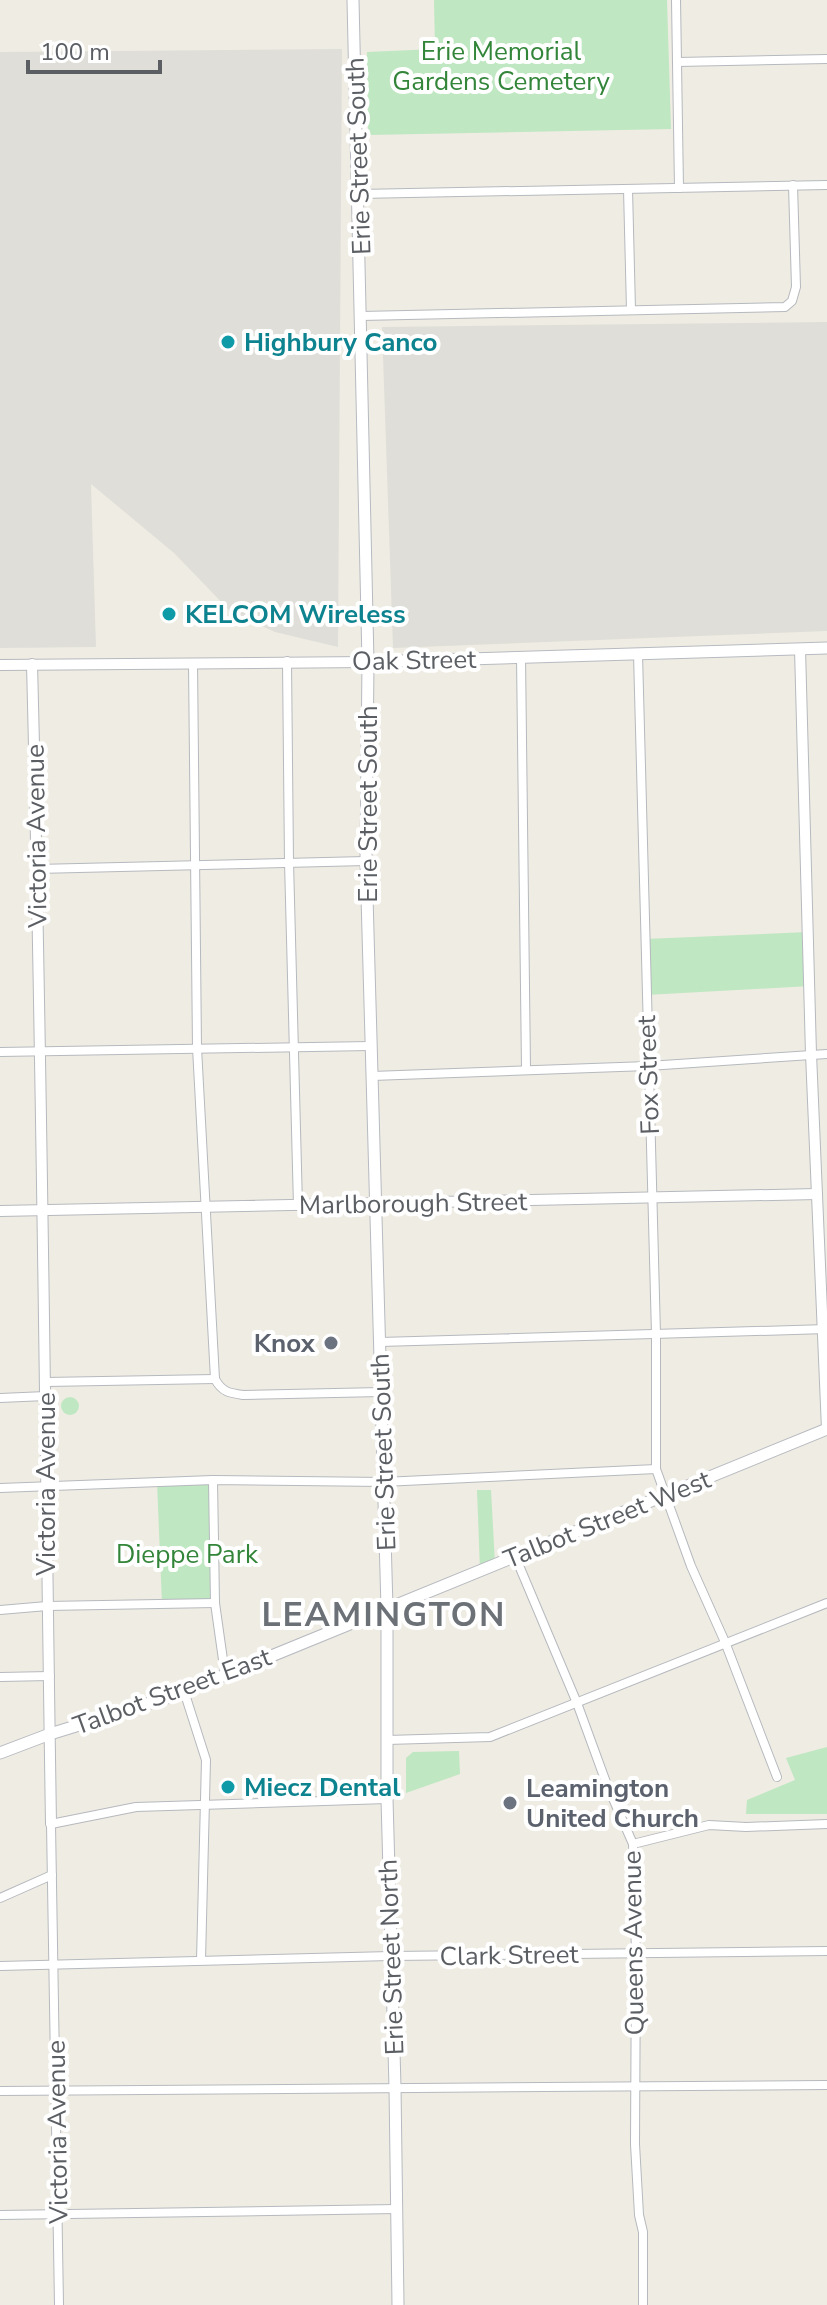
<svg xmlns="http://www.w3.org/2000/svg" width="827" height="2305" viewBox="0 0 827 2305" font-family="'Nunito Sans',sans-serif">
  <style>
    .industrial { fill: #dfded8 }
    .green { fill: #bfe7c1 }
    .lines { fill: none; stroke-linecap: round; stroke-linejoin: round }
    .minor-casing { stroke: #b6b9be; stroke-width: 10 }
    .tertiary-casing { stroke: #b6b9be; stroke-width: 12 }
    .secondary-casing { stroke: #b7bac0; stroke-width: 13 }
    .minor { stroke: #fff; stroke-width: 8 }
    .tertiary { stroke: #fff; stroke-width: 10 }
    .secondary { stroke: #fff; stroke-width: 11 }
    .culture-dot { fill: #0f9aa8; stroke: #fff; stroke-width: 3 }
    .worship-dot { fill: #6b7280; stroke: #fff; stroke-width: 3 }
    .labels { text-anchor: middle; stroke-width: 8; stroke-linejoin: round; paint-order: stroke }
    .park-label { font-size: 26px; fill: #328539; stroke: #fff }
    .street-label { font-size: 26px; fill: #5b5f64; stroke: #fff }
    .culture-label { font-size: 26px; font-weight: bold; fill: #0d838f; stroke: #fff; text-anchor: start }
    .worship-label { font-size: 26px; font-weight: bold; fill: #5b616d; stroke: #fff; text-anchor: end }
    .district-label { font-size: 34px; font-weight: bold; letter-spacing: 2px; fill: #6c7177; stroke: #fff }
  </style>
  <rect width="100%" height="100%" fill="#efece3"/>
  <g class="industrial">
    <polygon points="342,49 338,647 275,632 231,612 174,553 91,484 96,647 0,648 0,52"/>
    <polygon points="827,322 827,631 393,648 382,327"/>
  </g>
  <g class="green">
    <polygon points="434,0 667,0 671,129 368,135 367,52 435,49"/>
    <polygon points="808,932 810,986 646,995 645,939"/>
    <circle cx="70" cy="1406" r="9"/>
    <polygon points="213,1480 215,1603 162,1604 157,1482"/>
    <polygon points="477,1490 491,1490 495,1564 480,1570"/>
    <polygon points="827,1747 827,1814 746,1814 747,1800 795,1780 786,1758"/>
    <polygon points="459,1751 460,1774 406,1793 406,1758 413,1752"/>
  </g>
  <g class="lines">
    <defs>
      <g id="minor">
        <polyline points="676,0 679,188"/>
        <polyline points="677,62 827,59"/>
        <polyline points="628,189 631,310"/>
        <polyline points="359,194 827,185"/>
        <polyline points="361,316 785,307 792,301 796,287 793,185"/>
        <polyline points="638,654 656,1334 656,1469 691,1566 725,1642 777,1777"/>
        <polyline points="521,657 526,1069"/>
        <polyline points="287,661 289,862 298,1206"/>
        <path d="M193 663 197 1048 215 1379C222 1392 229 1393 243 1395L381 1392"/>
        <polyline points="37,869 366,861"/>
        <polyline points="0,1052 370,1046"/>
        <polyline points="372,1076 648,1066 827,1054"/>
        <polyline points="380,1342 827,1329"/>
        <polyline points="46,1382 215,1379"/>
        <polyline points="0,1398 46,1396"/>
        <polyline points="213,1480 215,1603 225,1674"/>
        <polyline points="0,1488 213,1480 383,1482 656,1469"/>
        <polyline points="515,1556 577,1703 607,1785 633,1844 636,1953 635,2144 639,2215 643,2232 643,2305"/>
        <polyline points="0,1610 47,1606 215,1603"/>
        <polyline points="0,1677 50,1676"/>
        <polyline points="184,1691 206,1760 201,1960"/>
        <polyline points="387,1740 490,1737 827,1603"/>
        <polyline points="633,1844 709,1825 746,1827 827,1824"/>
        <polyline points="0,1898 52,1875"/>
        <polyline points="0,1966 390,1956 827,1951"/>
        <polyline points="0,2091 827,2085"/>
        <polyline points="0,2215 397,2209"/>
        <polyline points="59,2305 51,1824 136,1807 387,1799"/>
      </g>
      <g id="tertiary">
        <polyline points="800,649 811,1054 827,1429"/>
        <path d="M32 664C42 1050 45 1437 51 1824"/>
        <polyline points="0,665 368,662"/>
        <polyline points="0,1211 817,1194"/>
      </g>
      <g id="secondary">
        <polyline points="353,0 368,662 366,861 387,1608 387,1799 395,2087 398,2305"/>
        <polyline points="368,662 827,648"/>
        <polyline points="0,1753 50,1734 176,1695 827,1429"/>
      </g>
    </defs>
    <use href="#minor" class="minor-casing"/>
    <use href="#tertiary" class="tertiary-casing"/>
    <use href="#secondary" class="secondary-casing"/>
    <use href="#minor" class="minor"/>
    <use href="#tertiary" class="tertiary"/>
    <use href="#secondary" class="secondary"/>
  </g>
  <g class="culture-dot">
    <circle cx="228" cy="342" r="8"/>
    <circle cx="169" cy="614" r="8"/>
    <circle cx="228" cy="1787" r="8"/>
  </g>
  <g class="worship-dot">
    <circle cx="331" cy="1343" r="8"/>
    <circle cx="510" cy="1803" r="8"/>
  </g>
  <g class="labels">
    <g class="park-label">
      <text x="501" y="60">Erie Memorial<tspan x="501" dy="30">Gardens Cemetery</tspan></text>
      <text x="187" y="1563">Dieppe Park</text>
    </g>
    <g class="street-label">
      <text transform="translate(358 156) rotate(-92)" y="9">Erie Street South</text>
      <text transform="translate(414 660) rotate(-1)" y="9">Oak Street</text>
      <text transform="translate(368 804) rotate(-90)" y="9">Erie Street South</text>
      <text transform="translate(36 836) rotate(-91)" y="9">Victoria Avenue</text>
      <text transform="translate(648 1075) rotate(-92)" y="9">Fox Street</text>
      <text transform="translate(413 1203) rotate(-1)" y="9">Marlborough Street</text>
      <text transform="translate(383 1452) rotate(-92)" y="9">Erie Street South</text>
      <text transform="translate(46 1484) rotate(-90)" y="9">Victoria Avenue</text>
      <text transform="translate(607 1519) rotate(-22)" y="9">Talbot Street West</text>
      <text transform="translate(172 1691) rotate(-20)" y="9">Talbot Street East</text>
      <text transform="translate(633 1943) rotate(-91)" y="9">Queens Avenue</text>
      <text transform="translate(509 1955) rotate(-1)" y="9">Clark Street</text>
      <text transform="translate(391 1957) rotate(-92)" y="9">Erie Street North</text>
      <text transform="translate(57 2132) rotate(-91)" y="9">Victoria Avenue</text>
    </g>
    <g class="culture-label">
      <text x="244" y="351">Highbury Canco</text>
      <text x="185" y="623">KELCOM Wireless</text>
      <text x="244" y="1796">Miecz Dental</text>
    </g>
    <g class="worship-label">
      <text x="315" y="1352">Knox</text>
      <text x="526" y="1797" text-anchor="start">Leamington<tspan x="526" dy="30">United Church</tspan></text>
    </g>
    <g class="district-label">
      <text x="384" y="1626">LEAMINGTON</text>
    </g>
  </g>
  <path d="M28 60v12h132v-12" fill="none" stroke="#5b5f64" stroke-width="4"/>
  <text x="40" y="60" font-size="24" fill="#5b5f64" stroke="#ffffff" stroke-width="6" paint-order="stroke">100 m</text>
</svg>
